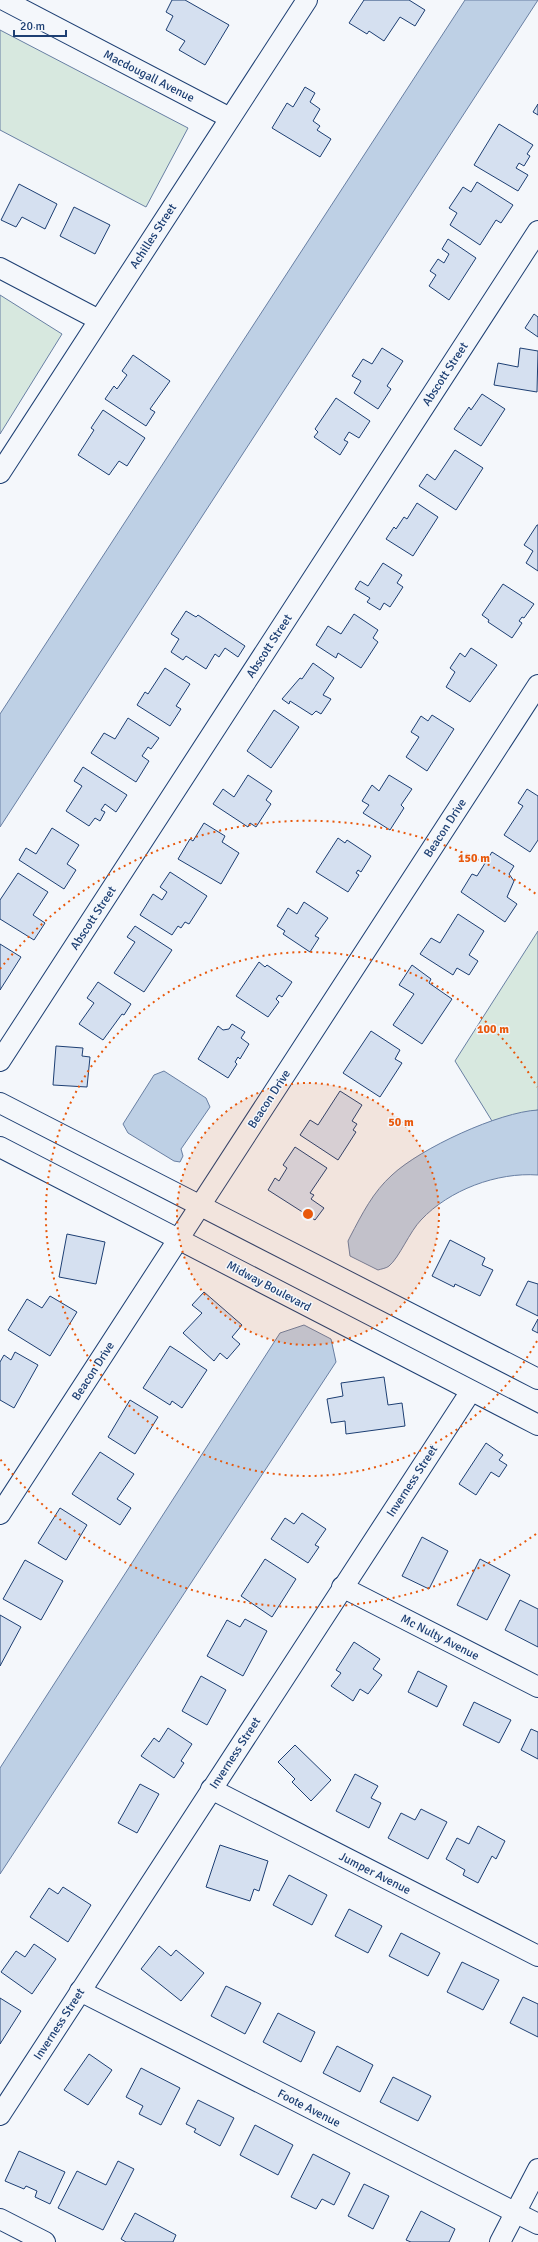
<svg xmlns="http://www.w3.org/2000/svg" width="538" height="2242" viewBox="0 0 538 2242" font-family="Signika,sans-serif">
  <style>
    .green { fill: #d7e8df; stroke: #687fa3 }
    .water { fill: #bed0e5; stroke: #687fa3 }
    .building { fill: #d5e0f0; stroke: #1d3f73 }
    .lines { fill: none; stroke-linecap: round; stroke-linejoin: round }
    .minor-casing { stroke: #1d3f73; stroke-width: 22 }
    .minor { stroke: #f4f7fb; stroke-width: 20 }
    .ring { fill: none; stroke: #e8590c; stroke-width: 2; stroke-dasharray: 2 4 }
    .labels { text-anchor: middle; stroke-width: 3; stroke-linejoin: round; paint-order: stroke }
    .street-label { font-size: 12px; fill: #1d3f73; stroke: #f4f7fb }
    .centre { fill: #e8590c; stroke: #f4f7fb; stroke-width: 2 }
    .ring-label { font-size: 12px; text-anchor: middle; font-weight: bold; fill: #e8590c; stroke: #f4f7fb; stroke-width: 3; stroke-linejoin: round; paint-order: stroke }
  </style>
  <rect width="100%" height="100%" fill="#f4f7fb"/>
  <g class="green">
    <polygon points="0,30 188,128 146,207 0,130"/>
    <polygon points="0,295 62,334 0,434"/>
    <polygon points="538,931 538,1110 492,1121 455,1061"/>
  </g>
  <g class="water">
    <polygon points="465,0 538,0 0,827 0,714"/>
    <polygon points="164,1071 206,1098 210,1107 181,1149 183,1156 180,1162 174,1161 128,1133 123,1124 154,1075"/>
    <path d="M538 1110V1175C497 1172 449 1190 421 1220 410 1231 399 1258 389 1266 387 1268 381 1269 378 1270L350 1256 348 1241 350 1237C362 1214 373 1192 392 1175 421 1148 499 1112 538 1110Z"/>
    <polygon points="304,1325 331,1339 336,1362 0,1874 0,1768 280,1333"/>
  </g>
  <g class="building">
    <polygon points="172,0 185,0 229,25 205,65 179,50 185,41 166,30 173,16 166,12"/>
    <polygon points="364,0 409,0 425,10 415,26 400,17 384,41 369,31 367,34 349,23"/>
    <polygon points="305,87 315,93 310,102 320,109 313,121 320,126 317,130 331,139 320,157 272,128 287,103 293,107"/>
    <polygon points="538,104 538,115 533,112"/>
    <polygon points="499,124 533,145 527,154 530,156 524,166 519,163 516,168 528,175 518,191 474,165"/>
    <polygon points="477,182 513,205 501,223 496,220 480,245 450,225 457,213 449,208 463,187 471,192"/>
    <polygon points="19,184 57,204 45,229 22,217 16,227 1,220"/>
    <polygon points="74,207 110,225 95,254 60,236"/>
    <polygon points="448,239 476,258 449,300 429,286 436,275 430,271 438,259 444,263 449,254 442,249"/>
    <polygon points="534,314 538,317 538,337 525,328"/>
    <polygon points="382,348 403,361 387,386 391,389 378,409 354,393 361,381 352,376 363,359 372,364"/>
    <polygon points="520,348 538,351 537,392 494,385 498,363 518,367"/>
    <polygon points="133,355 170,381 150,409 155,412 146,426 105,399 114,386 117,389 127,375 122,371"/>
    <polygon points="482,394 505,409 481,446 454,429 469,407 471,410"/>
    <polygon points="336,398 370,421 359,438 349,432 344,440 348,442 340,455 314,437 318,432 315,429"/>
    <polygon points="103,410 145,438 127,466 119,461 109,475 78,455 94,430 91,428"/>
    <polygon points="455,450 483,468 456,510 419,486 427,474 435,480"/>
    <polygon points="417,503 438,517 413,556 386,539 394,527 396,529 404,517 407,519"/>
    <polygon points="537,525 538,525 538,571 526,563 533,551 524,545"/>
    <polygon points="383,563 402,575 397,583 403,587 390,607 384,603 380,610 367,602 370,598 355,589 360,581 368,586"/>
    <polygon points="503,584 534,604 524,618 522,617 519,621 522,623 512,638 488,622 489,620 482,615"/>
    <polygon points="186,611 196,617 198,615 245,646 238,657 225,648 219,657 215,654 206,669 186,656 183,660 171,652 179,639 171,634"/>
    <polygon points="354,614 378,630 373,638 378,642 361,668 338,653 336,658 316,645 328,626 341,634"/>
    <polygon points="471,648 497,665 470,702 446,687 455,672 450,668 460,653 465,657"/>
    <polygon points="313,663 334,678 323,695 331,699 321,714 316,711 312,715 290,701 289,704 282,699 300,678 302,679"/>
    <polygon points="165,668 190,684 176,706 181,709 170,726 137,705 145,692 148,694"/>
    <polygon points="274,710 299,727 271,768 247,751"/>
    <polygon points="432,715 454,729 427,771 406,757 419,737 411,732 421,716 428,721"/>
    <polygon points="128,718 159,738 151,749 148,747 142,756 149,761 136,782 91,753 104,733 115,739"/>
    <polygon points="83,767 127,795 116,812 105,804 101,810 105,812 100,821 95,818 89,826 66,811 82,786 74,781"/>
    <polygon points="248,775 272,791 266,800 271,804 256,827 250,823 248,827 213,804 223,789 234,797"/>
    <polygon points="389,775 412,789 401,805 404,808 390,830 363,813 369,805 362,801 372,785 379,791"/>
    <polygon points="527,789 538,796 538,840 530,852 504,835 523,806 518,803"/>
    <polygon points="204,823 225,836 222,842 239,853 221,884 178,859 190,839 193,841"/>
    <polygon points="52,828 79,845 67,864 76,870 64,889 19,860 26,848 36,854"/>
    <polygon points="338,838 345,843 347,840 371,856 361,872 358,870 356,873 359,875 348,892 316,872"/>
    <polygon points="492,852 514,866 509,874 514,881 507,897 517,904 505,922 461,892 472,874 477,876"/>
    <polygon points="170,872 207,896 189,924 185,922 181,928 178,926 172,935 140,915 153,894 162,900 167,892 160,887"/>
    <polygon points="18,873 48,892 33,915 45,923 34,940 0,919 0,900"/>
    <polygon points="304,902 328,918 315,936 319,938 310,952 283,934 285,931 277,926 288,908 297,914"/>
    <polygon points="458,914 484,931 469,955 478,961 469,975 457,968 453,975 420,954 431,938 440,943"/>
    <polygon points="135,926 172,950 144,992 114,973 135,942 127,937"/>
    <polygon points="0,944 21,957 0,990"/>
    <polygon points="259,962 265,967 267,965 292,982 282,997 279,995 276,999 279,1002 268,1017 236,996"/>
    <polygon points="412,965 431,979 429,983 452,999 422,1044 393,1025 414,994 399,985"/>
    <polygon points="98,982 131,1004 124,1015 122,1014 103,1040 79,1024 94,1003 87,998"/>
    <polygon points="232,1024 245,1032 241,1038 249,1044 240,1059 238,1057 235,1062 237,1064 228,1078 198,1059 218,1026 223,1030 229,1029"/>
    <polygon points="371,1031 400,1050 395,1059 402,1063 380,1097 343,1073"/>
    <polygon points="56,1046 83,1048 82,1056 90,1057 87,1087 53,1085"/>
    <polygon points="340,1091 362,1105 352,1121 357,1124 353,1130 356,1132 338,1160 300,1135 310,1120 318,1125"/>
    <polygon points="295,1147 327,1168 310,1193 314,1195 311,1199 324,1208 315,1220 268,1190 275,1178 279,1181 287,1168 283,1165"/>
    <polygon points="67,1234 105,1242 96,1284 59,1277"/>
    <polygon points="450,1240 485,1258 482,1265 493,1270 480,1296 455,1284 454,1287 432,1276"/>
    <polygon points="528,1281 538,1284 538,1316 516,1305"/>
    <polygon points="204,1292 242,1325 232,1337 240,1344 227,1359 220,1353 214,1361 183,1333 202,1313 192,1305"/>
    <polygon points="50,1296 77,1312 50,1356 8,1330 27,1299 42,1308"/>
    <polygon points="538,1319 538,1333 532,1330"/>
    <polygon points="170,1346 207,1370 182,1408 172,1401 170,1405 143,1388"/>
    <polygon points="15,1352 38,1365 14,1408 0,1400 0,1362 4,1355 11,1360"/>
    <polygon points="384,1377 388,1405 402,1403 405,1426 346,1434 345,1421 331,1423 327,1399 343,1396 341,1383"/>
    <polygon points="130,1400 158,1417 135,1454 108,1437"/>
    <polygon points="486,1443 503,1455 499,1460 507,1465 499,1477 491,1472 476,1495 459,1484"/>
    <polygon points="100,1452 134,1474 117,1499 131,1508 120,1525 72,1494"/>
    <polygon points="60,1508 87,1525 66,1560 38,1543"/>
    <polygon points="302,1513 326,1529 315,1545 319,1547 308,1563 271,1539 285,1518 294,1524"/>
    <polygon points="422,1537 448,1551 429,1589 402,1576"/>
    <polygon points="265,1559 296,1579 272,1617 241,1596"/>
    <polygon points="480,1559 510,1575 487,1620 457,1605"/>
    <polygon points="25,1560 63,1581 41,1620 3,1599"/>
    <polygon points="520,1600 538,1609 538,1647 505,1630"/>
    <polygon points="0,1615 21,1627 0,1666"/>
    <polygon points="245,1619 267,1631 243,1676 207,1656 227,1620 240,1627"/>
    <polygon points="354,1642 380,1659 373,1669 382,1675 368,1694 360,1689 353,1701 331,1686 341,1673 336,1670"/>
    <polygon points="418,1671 447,1686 437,1707 408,1692"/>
    <polygon points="201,1676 226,1690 207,1725 182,1711"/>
    <polygon points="474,1702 511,1720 499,1743 463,1725"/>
    <polygon points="168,1728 192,1744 181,1761 184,1763 174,1778 141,1756 154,1738 159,1742"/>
    <polygon points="531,1729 538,1732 538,1759 521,1750"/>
    <polygon points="295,1745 331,1780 311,1801 292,1782 295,1779 278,1762"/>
    <polygon points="355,1774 378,1786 371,1798 381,1803 369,1828 336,1811"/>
    <polygon points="140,1784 159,1794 137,1833 118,1823"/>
    <polygon points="421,1809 447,1822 428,1859 388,1838 401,1813 415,1820"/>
    <polygon points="478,1826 505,1841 496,1859 492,1856 478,1883 463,1875 465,1870 446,1859 457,1838 469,1844"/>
    <polygon points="220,1845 268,1861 259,1891 254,1889 250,1901 206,1887"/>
    <polygon points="289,1875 327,1895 312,1925 273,1905"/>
    <polygon points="63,1887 91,1905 68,1942 30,1917 49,1888 58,1894"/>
    <polygon points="349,1909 382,1926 368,1953 335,1936"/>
    <polygon points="401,1933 440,1953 428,1976 389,1956"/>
    <polygon points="34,1944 56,1959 32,1994 1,1972 16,1951 25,1957"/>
    <polygon points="159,1946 171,1956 176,1950 204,1973 181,2001 141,1969"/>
    <polygon points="462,1962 499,1980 483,2010 447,1992"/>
    <polygon points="226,1986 261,2003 245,2034 211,2016"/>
    <polygon points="523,1997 538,2004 538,2037 510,2023"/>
    <polygon points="0,1998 21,2011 0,2044"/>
    <polygon points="278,2013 315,2032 301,2062 263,2042"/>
    <polygon points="337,2046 373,2065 360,2092 323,2073"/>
    <polygon points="89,2054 112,2070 88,2105 64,2090"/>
    <polygon points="141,2068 180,2088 161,2125 139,2114 143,2106 126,2097"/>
    <polygon points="393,2077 431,2096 418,2121 380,2102"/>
    <polygon points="198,2100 234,2118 220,2146 194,2132 196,2129 186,2124"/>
    <polygon points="255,2125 293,2145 278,2175 240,2155"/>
    <polygon points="19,2151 65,2172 50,2204 35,2197 37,2191 26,2186 24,2189 5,2181"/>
    <polygon points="313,2154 350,2173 334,2205 322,2199 316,2209 291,2197"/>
    <polygon points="118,2161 134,2169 103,2230 58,2208 77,2171 106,2185"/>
    <polygon points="364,2184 389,2196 373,2229 348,2216"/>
    <polygon points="421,2211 455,2229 449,2242 411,2242 406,2240"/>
    <polygon points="135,2213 176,2235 173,2242 126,2242 121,2239"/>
  </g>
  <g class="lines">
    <defs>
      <g id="minor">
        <polyline points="4,0 230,118"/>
        <polyline points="0,268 99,320"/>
        <polyline points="0,473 307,0"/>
        <polyline points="0,1061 538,231"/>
        <polyline points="0,1103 538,1379"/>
        <polyline points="0,1147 538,1425"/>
        <polyline points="0,1514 538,685"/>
        <polyline points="342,1587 538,1687"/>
        <polyline points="211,1789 538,1956"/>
        <polyline points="80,1991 538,2224"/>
        <polyline points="0,2115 471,1391"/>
        <polyline points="0,2219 45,2242"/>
        <polyline points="500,2242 538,2169"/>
      </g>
    </defs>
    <use href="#minor" class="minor-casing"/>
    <use href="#minor" class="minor"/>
  </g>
  <circle cx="308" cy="1214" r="131" fill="#e8590c" fill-opacity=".12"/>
  <g class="ring">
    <circle cx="308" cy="1214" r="131"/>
    <path d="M537 1341A262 262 0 1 1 537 1087"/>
    <path d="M536 1534A393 393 0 0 1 0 1459M0 969A393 393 0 0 1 536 894"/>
  </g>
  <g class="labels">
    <g class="street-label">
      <text transform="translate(149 76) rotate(27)" y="4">Macdougall Avenue</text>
      <text transform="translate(153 236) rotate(-57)" y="4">Achilles Street</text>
      <text transform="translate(445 374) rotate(-57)" y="4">Abscott Street</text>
      <text transform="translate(269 646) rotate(-57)" y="4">Abscott Street</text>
      <text transform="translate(445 828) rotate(-57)" y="4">Beacon Drive</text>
      <text transform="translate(93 918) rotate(-57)" y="4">Abscott Street</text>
      <text transform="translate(269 1099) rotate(-57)" y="4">Beacon Drive</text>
      <text transform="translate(269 1286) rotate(28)" y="4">Midway Boulevard</text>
      <text transform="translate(93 1371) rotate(-57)" y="4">Beacon Drive</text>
      <text transform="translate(412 1481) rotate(-57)" y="4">Inverness Street</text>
      <text transform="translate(440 1637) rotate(27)" y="4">Mc Nulty Avenue</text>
      <text transform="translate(235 1753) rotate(-57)" y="4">Inverness Street</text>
      <text transform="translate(375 1873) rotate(27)" y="4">Jumper Avenue</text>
      <text transform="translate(59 2024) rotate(-57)" y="4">Inverness Street</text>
      <text transform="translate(309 2108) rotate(27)" y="4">Foote Avenue</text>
    </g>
  </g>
  <circle cx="308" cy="1214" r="6" class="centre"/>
  <g class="ring-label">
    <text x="474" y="862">150 m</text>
    <text x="493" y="1033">100 m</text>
    <text x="401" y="1126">50 m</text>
  </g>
  <path d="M14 30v6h52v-6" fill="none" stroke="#1d3f73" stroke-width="2"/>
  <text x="20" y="30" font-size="12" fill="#1d3f73" stroke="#f4f7fb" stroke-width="3" paint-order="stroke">20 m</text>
</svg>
